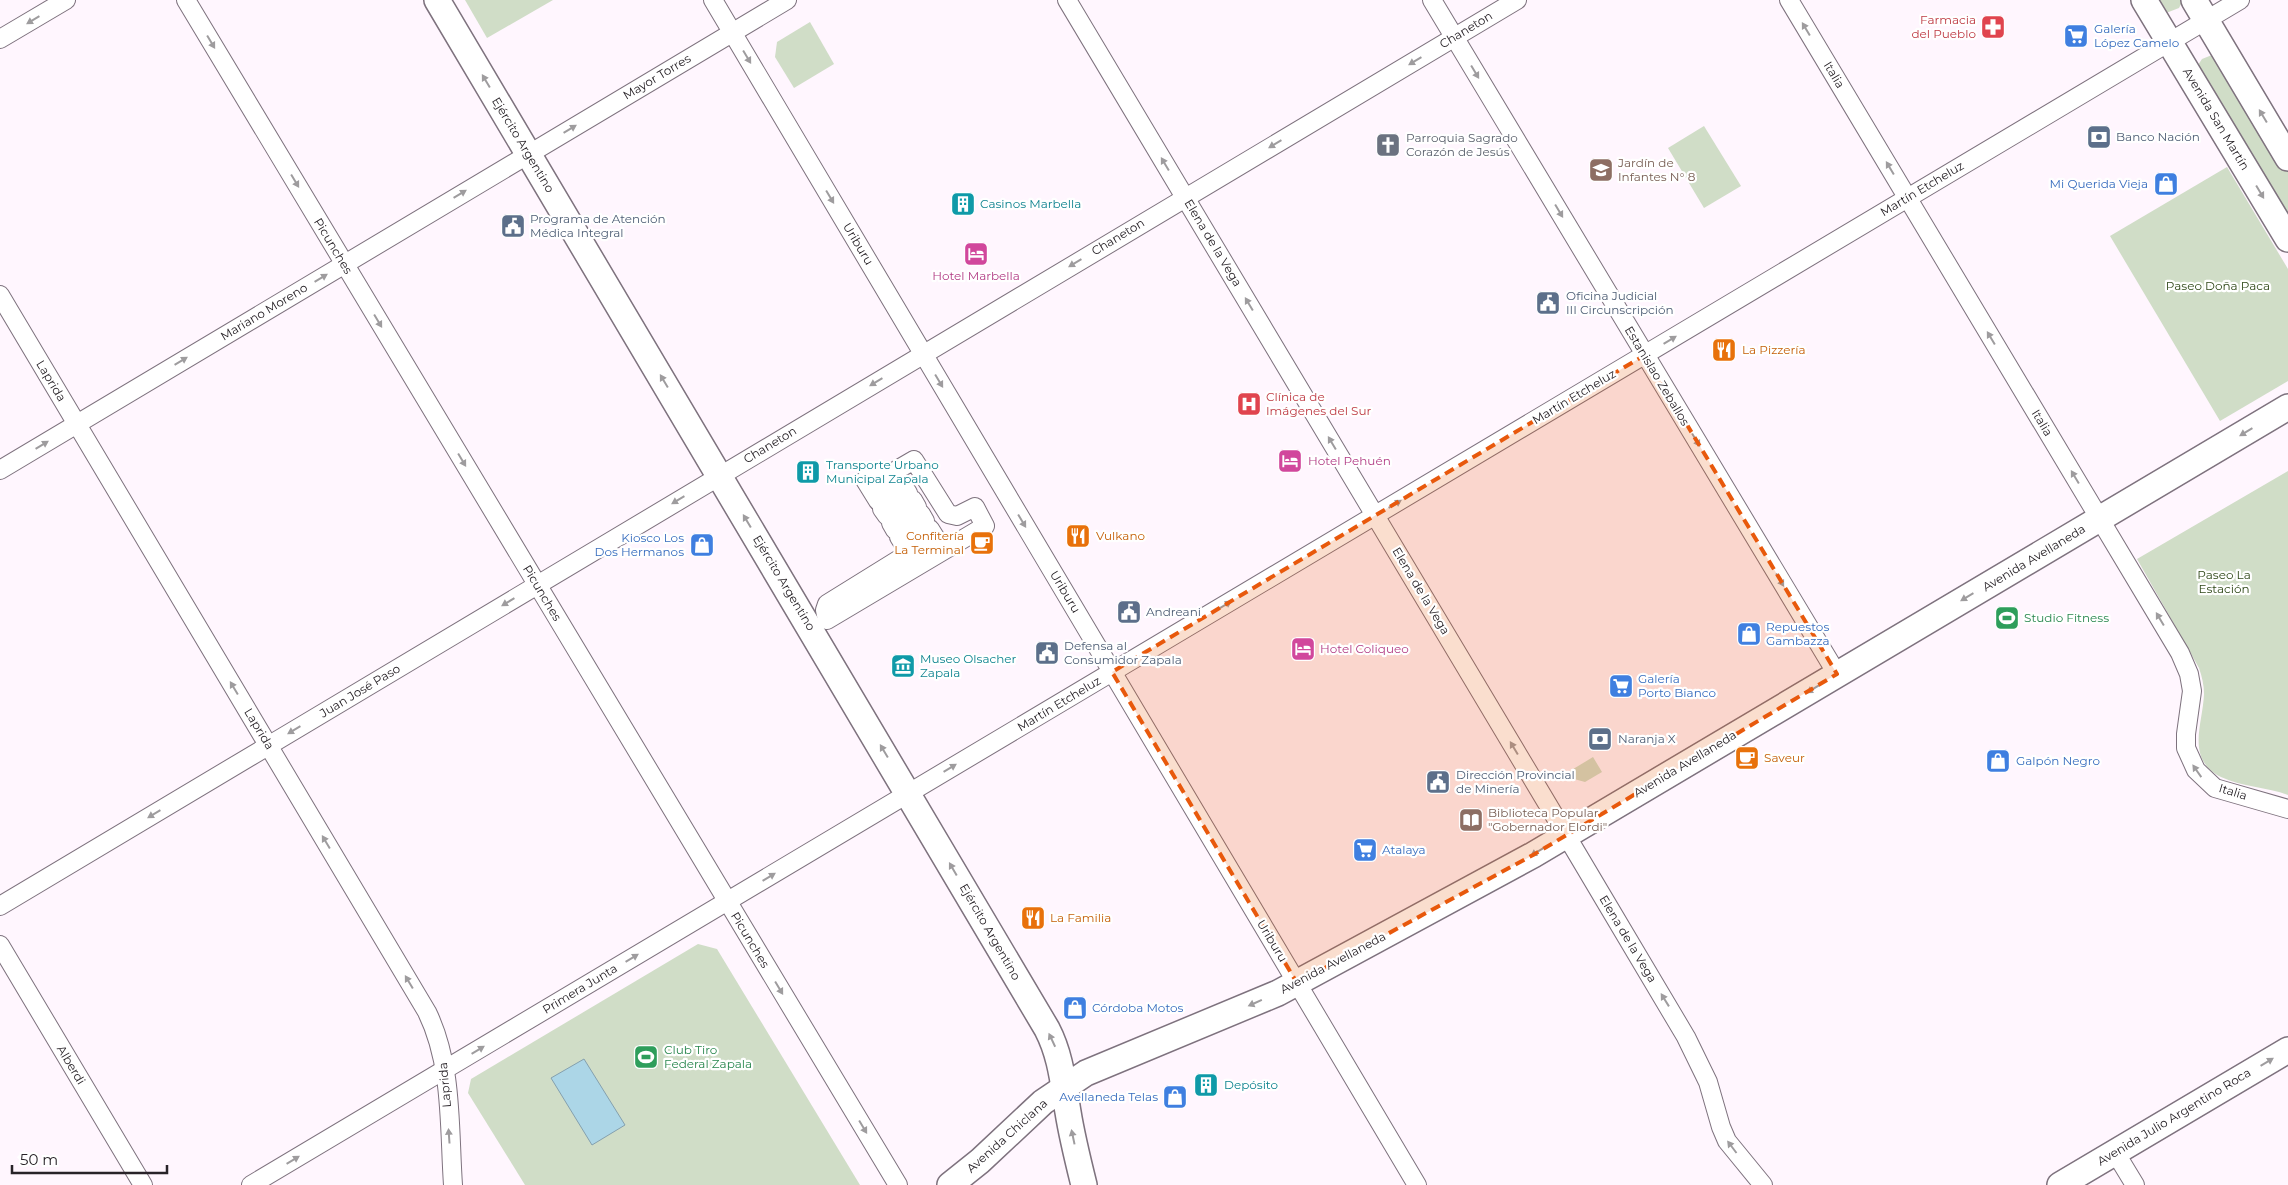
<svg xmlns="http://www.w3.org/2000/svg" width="2288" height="1185" viewBox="0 0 2288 1185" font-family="Montserrat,sans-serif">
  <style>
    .green { fill: #d0ddc7 }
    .water { fill: #acd6e7; stroke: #84a0ae }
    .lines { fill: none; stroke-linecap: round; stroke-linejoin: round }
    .street-casing { stroke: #7e727e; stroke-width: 20 }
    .secondary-casing { stroke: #7e727e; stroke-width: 28 }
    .street { stroke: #fff; stroke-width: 18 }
    .secondary { stroke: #fff; stroke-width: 25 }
    .oneway { fill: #9e9c9e }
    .marked { fill: #e8590c; fill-opacity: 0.2; stroke: #e8590c; stroke-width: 4; stroke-dasharray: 10 6; stroke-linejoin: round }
    .labels { text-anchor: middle; stroke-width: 4.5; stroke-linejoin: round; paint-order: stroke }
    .health-label { font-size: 12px; fill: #be3a42; stroke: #fff; text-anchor: end }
    .shop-label { font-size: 12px; fill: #366cbe; stroke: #fff; text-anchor: start }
    .street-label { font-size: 12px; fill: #282328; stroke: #fff }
    .service-label { font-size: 12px; fill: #4e5e75; stroke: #fff; text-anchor: start }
    .worship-label { font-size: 12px; fill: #5b616d; stroke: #fff; text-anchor: start }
    .education-label { font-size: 12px; fill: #785e54; stroke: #fff; text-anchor: start }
    .culture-label { font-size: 12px; fill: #0d838f; stroke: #fff; text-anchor: start }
    .hotel-label { font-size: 12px; fill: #b23c85; stroke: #fff; text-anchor: start }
    .park-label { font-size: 12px; fill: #2e4717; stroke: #fff }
    .food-label { font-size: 12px; fill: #c56008; stroke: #fff; text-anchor: start }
    .leisure-label { font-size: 12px; fill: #27864d; stroke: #fff; text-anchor: start }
  </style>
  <rect width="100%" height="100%" fill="#fff6fe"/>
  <g class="green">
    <polygon points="465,0 553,0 487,38"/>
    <polygon points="2151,0 2183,0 2179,8 2166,13"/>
    <polygon points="810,22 834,64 794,88 775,57 777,42"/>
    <polygon points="2212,55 2217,56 2288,168 2288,228 2196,68 2202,59"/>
    <polygon points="1704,126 1741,186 1704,208 1668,148"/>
    <polygon points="2227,167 2288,269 2288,381 2220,421 2110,236"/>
    <path d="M2288 471V795C2267 787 2242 787 2221 777 2185 759 2203 724 2204 694 2204 685 2202 677 2199 668L2137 559Z"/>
    <polygon points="1593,757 1602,772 1585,782 1567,777 1565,774"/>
    <polygon points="698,944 717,949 860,1185 525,1185 468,1093 471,1079"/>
  </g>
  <polygon class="water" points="584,1059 625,1125 592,1145 551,1078"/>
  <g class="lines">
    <defs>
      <g id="street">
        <polyline points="186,0 898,1185"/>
        <polyline points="713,0 1417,1185"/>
        <polyline points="1067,0 1566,835 1686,1037 1708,1082 1721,1127 1727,1141 1763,1185"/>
        <polyline points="1432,0 1837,674"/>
        <polyline points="1789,0 2180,653 2189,674 2192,691 2186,734 2186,748 2196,770 2215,788 2288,809"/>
        <polyline points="0,39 66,0"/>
        <path d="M0 295 427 1012C453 1065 449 1128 453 1185"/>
        <polygon points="914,460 948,514 957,516 975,507 985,526 827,620 825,610 827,604 935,537 930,529 904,545 899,537 925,521 921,514 895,530 891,523 917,507 913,500 887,516 882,509 908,493 903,485 878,501 865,480 874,474 878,481"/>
        <polyline points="0,470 787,0"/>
        <polyline points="0,906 1517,0"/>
        <polyline points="0,945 143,1185"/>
        <polyline points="2115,1152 2135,1185"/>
        <polyline points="251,1185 2240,0"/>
      </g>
      <g id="secondary">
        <path d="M437 0 1047 1029C1061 1056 1063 1083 1068 1112 1072 1137 1078 1161 1084 1185"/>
        <polyline points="2144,0 2288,239"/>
        <polyline points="2194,0 2288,158"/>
        <polyline points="950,1185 980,1161 1043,1102 1086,1073 1278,993 1533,855 2288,407"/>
        <polyline points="2060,1185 2288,1050"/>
      </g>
    </defs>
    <use href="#street" class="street-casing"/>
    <use href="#secondary" class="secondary-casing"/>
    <use href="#street" class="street"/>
    <use href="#secondary" class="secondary"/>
  </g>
  <defs><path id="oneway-solid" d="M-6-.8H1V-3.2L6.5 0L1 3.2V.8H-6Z" transform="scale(1.25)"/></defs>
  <g class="oneway">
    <use href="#oneway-solid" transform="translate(33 20) rotate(149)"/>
    <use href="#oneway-solid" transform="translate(1806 29) rotate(-121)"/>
    <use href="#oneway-solid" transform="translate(211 42) rotate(59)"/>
    <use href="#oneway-solid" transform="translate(747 57) rotate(59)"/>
    <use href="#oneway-solid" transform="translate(1415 61) rotate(149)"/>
    <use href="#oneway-solid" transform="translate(1475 72) rotate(59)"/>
    <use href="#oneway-solid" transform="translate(486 81) rotate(-121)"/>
    <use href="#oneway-solid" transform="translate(2263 116) rotate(-121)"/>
    <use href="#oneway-solid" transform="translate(570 129) rotate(-31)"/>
    <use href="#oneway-solid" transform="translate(1275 144) rotate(149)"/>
    <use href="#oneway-solid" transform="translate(1165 164) rotate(-121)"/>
    <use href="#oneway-solid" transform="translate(1890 168) rotate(-121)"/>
    <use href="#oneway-solid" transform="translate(295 181) rotate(59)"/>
    <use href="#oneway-solid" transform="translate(2260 192) rotate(59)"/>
    <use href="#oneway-solid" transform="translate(460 194) rotate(-31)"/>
    <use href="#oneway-solid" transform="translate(830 197) rotate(59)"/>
    <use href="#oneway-solid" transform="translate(1559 211) rotate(59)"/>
    <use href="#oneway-solid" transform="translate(1075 263) rotate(149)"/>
    <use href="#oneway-solid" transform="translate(321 278) rotate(-31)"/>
    <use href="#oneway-solid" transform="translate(1249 304) rotate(-121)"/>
    <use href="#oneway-solid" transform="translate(378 321) rotate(59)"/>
    <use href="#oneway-solid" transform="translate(1991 338) rotate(-121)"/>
    <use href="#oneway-solid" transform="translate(1670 340) rotate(-31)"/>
    <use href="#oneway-solid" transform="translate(181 361) rotate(-31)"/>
    <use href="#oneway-solid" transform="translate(664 381) rotate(-121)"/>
    <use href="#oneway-solid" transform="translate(939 381) rotate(59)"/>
    <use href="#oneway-solid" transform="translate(876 382) rotate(149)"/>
    <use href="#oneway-solid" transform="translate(2246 432) rotate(149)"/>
    <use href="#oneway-solid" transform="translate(1696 440) rotate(59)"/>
    <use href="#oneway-solid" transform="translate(1332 443) rotate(-121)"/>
    <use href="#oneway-solid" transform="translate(42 445) rotate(-31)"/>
    <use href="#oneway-solid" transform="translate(462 460) rotate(59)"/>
    <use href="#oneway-solid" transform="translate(2075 477) rotate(-121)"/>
    <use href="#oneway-solid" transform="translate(678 500) rotate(149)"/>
    <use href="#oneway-solid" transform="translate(1395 504) rotate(-31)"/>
    <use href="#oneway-solid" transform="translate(747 521) rotate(-121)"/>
    <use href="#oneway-solid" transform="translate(1022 521) rotate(59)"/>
    <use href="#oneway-solid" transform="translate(1780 580) rotate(59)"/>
    <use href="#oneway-solid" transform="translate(1967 597) rotate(149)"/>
    <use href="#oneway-solid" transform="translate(508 602) rotate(149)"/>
    <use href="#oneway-solid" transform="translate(1225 605) rotate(-31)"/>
    <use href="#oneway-solid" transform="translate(2160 619) rotate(-121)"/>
    <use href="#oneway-solid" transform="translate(234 688) rotate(-121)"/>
    <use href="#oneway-solid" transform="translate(1813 689) rotate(149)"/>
    <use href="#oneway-solid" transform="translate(294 730) rotate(149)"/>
    <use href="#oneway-solid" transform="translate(1514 748) rotate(-121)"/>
    <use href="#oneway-solid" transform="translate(884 751) rotate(-121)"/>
    <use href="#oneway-solid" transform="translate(950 768) rotate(-31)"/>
    <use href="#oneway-solid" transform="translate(2197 771) rotate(-125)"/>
    <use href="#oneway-solid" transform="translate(154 814) rotate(149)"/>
    <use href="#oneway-solid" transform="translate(326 842) rotate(-121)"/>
    <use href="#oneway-solid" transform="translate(1537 852) rotate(149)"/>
    <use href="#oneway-solid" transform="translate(953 869) rotate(-120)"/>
    <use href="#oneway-solid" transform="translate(769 877) rotate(-31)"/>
    <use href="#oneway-solid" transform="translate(632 958) rotate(-31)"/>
    <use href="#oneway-solid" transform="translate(409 982) rotate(-121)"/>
    <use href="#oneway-solid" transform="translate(779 988) rotate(59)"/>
    <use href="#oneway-solid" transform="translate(1665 1000) rotate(-122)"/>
    <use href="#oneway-solid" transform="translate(1255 1003) rotate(156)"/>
    <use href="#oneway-solid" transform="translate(1052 1040) rotate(-115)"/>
    <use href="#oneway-solid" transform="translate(478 1050) rotate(-31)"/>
    <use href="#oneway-solid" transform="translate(2267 1062) rotate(-31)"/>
    <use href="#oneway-solid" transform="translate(863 1127) rotate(59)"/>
    <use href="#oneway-solid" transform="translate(449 1136) rotate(-94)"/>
    <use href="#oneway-solid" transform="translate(1073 1137) rotate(-102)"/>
    <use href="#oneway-solid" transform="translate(1732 1147) rotate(-127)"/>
    <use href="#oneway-solid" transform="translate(293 1160) rotate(-31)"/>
  </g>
  <path class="marked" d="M1645 355 1837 674 1533 855 1297 983 1112 672Z"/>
  <defs>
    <symbol id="pharmacy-square" viewBox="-11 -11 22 22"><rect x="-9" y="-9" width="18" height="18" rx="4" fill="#e0444e" stroke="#fff"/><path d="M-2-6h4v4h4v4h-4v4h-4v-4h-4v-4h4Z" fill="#fff"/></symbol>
    <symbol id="supermarket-square" viewBox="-11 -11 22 22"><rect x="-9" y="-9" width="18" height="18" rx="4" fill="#3f7fe0" stroke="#fff"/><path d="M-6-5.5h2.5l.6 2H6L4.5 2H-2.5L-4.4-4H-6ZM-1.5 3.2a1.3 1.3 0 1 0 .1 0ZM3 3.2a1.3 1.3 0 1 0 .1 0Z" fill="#fff"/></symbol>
    <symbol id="bank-square" viewBox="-11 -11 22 22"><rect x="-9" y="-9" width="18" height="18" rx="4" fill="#5c6f8a" stroke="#fff"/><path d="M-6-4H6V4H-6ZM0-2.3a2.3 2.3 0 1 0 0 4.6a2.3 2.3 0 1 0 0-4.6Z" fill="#fff"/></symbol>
    <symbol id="church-square" viewBox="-11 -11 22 22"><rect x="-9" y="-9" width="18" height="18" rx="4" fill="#6b7280" stroke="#fff"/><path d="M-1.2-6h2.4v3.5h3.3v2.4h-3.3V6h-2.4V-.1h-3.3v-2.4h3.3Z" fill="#fff"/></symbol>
    <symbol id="school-square" viewBox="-11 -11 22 22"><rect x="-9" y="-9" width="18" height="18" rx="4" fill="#8d6e63" stroke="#fff"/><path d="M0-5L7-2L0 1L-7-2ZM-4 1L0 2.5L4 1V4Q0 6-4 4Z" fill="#fff"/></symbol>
    <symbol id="shop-square" viewBox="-11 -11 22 22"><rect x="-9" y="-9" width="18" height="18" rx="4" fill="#3f7fe0" stroke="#fff"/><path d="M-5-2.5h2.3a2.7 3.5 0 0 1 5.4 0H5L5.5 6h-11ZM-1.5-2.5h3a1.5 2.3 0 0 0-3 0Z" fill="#fff"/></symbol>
    <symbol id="building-square" viewBox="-11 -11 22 22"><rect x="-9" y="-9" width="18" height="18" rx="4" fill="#0f9aa8" stroke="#fff"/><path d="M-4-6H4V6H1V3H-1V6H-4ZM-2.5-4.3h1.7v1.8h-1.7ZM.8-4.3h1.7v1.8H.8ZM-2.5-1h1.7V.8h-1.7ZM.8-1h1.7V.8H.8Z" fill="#fff"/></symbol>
    <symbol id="civic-square" viewBox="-11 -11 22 22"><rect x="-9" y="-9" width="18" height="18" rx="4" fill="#5c6f8a" stroke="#fff"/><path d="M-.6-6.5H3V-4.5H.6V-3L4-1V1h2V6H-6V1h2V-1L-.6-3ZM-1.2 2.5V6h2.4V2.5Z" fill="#fff"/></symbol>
    <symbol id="hotel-square" viewBox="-11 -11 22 22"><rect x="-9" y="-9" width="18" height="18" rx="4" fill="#d1479c" stroke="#fff"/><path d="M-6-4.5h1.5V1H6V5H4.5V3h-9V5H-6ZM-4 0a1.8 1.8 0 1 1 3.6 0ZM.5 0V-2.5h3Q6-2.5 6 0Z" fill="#fff"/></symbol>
    <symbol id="restaurant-square" viewBox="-11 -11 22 22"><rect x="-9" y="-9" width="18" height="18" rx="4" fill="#e8710a" stroke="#fff"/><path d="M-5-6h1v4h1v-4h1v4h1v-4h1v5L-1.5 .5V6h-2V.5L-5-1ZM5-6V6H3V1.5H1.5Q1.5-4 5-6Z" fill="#fff"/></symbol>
    <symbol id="hospital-square" viewBox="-11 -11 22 22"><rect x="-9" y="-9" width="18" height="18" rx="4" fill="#e0444e" stroke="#fff"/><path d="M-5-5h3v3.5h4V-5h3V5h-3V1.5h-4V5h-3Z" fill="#fff"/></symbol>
    <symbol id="cafe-square" viewBox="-11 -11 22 22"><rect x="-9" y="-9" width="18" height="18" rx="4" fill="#e8710a" stroke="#fff"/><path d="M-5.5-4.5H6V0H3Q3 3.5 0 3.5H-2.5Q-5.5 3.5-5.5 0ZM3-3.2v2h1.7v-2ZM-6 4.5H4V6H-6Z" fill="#fff"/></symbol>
    <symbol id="stadium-square" viewBox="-11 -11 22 22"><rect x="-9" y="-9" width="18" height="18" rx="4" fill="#2e9e5b" stroke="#fff"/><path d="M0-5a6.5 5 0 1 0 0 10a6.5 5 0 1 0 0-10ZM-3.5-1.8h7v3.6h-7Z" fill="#fff"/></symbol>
    <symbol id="museum-square" viewBox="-11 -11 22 22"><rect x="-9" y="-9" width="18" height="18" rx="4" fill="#0f9aa8" stroke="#fff"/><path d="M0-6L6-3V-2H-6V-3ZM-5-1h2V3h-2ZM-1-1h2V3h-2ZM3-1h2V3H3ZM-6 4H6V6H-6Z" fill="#fff"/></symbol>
    <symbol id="library-square" viewBox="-11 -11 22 22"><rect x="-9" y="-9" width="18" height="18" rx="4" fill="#8d6e63" stroke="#fff"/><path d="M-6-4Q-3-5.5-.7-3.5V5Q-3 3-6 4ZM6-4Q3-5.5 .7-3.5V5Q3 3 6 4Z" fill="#fff"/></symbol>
  </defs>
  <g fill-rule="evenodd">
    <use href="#pharmacy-square" x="1979" y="13" width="28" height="28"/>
    <use href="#supermarket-square" x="2062" y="22" width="28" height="28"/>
    <use href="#bank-square" x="2085" y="123" width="28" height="28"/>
    <use href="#church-square" x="1374" y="131" width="28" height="28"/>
    <use href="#school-square" x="1587" y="156" width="28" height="28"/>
    <use href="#shop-square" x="2152" y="170" width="28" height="28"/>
    <use href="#building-square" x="949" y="190" width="28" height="28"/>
    <use href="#civic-square" x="499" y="212" width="28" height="28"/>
    <use href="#hotel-square" x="962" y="240" width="28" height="28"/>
    <use href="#civic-square" x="1534" y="289" width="28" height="28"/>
    <use href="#restaurant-square" x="1710" y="336" width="28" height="28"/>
    <use href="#hospital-square" x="1235" y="390" width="28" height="28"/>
    <use href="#hotel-square" x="1276" y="447" width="28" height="28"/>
    <use href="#building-square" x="794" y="458" width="28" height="28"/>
    <use href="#restaurant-square" x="1064" y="522" width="28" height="28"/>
    <use href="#cafe-square" x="968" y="529" width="28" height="28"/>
    <use href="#shop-square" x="688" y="531" width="28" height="28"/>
    <use href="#civic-square" x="1115" y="598" width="28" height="28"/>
    <use href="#stadium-square" x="1993" y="604" width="28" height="28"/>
    <use href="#shop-square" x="1735" y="620" width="28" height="28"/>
    <use href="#hotel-square" x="1289" y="635" width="28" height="28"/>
    <use href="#civic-square" x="1033" y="639" width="28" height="28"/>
    <use href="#museum-square" x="889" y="652" width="28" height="28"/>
    <use href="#supermarket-square" x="1607" y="672" width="28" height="28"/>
    <use href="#bank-square" x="1586" y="725" width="28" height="28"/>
    <use href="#cafe-square" x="1733" y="744" width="28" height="28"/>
    <use href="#shop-square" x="1984" y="747" width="28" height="28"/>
    <use href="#civic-square" x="1424" y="768" width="28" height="28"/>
    <use href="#library-square" x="1457" y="806" width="28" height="28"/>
    <use href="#supermarket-square" x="1351" y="836" width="28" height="28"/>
    <use href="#restaurant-square" x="1019" y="904" width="28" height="28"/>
    <use href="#shop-square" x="1061" y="994" width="28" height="28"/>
    <use href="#stadium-square" x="632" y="1043" width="28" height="28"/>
    <use href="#building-square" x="1192" y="1071" width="28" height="28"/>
    <use href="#shop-square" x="1161" y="1083" width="28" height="28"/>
  </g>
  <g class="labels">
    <g class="health-label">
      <text x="1976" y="24">Farmacia<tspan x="1976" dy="14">del Pueblo</tspan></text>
      <text x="1266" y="401" text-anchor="start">Clínica de<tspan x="1266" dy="14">Imágenes del Sur</tspan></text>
    </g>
    <g class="shop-label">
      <text x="2094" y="33">Galería<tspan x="2094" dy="14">López Camelo</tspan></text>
      <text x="2148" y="188" text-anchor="end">Mi Querida Vieja</text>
      <text x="684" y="542" text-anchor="end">Kiosco Los<tspan x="684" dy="14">Dos Hermanos</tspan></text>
      <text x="1766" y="631">Repuestos<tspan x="1766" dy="14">Gambazza</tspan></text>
      <text x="1638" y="683">Galería<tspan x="1638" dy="14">Porto Bianco</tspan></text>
      <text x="2016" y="765">Galpón Negro</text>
      <text x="1382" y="854">Atalaya</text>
      <text x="1092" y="1012">Córdoba Motos</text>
      <text x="1158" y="1101" text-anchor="end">Avellaneda Telas</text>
    </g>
    <g class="street-label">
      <text transform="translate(1466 30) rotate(-31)" y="4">Chaneton</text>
      <text transform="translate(1834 75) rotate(59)" y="4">Italia</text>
      <text transform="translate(657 77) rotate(-31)" y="4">Mayor Torres</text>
      <text transform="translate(2216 119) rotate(59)" y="4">Avenida San Martín</text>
      <text transform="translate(523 145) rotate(59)" y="4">Ejército Argentino</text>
      <text transform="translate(1922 189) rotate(-31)" y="4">Martín Etcheluz</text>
      <text transform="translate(1118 237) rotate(-31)" y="4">Chaneton</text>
      <text transform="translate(1213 243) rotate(59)" y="4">Elena de la Vega</text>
      <text transform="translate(858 244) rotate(59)" y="4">Uriburu</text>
      <text transform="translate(333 246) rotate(59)" y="4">Picunches</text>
      <text transform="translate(264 312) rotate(-31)" y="4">Mariano Moreno</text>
      <text transform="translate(1657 376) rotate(59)" y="4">Estanislao Zeballos</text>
      <text transform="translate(51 381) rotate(59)" y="4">Laprida</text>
      <text transform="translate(1574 397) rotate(-31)" y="4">Martín Etcheluz</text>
      <text transform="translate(2042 423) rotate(59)" y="4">Italia</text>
      <text transform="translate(770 445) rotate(-31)" y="4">Chaneton</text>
      <text transform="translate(2034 558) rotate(-31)" y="4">Avenida Avellaneda</text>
      <text transform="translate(784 583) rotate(59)" y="4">Ejército Argentino</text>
      <text transform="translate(1421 591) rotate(59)" y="4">Elena de la Vega</text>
      <text transform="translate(1065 592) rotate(59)" y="4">Uriburu</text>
      <text transform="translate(542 593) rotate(59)" y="4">Picunches</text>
      <text transform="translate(360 691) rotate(-31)" y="4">Juan José Paso</text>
      <text transform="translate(1059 704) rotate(-31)" y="4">Martín Etcheluz</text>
      <text transform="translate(259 729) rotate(59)" y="4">Laprida</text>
      <text transform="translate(1685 764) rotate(-31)" y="4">Avenida Avellaneda</text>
      <text transform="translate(2233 792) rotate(17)" y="4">Italia</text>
      <text transform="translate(990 932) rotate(60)" y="4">Ejército Argentino</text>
      <text transform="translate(1628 939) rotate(59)" y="4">Elena de la Vega</text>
      <text transform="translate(750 940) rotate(59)" y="4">Picunches</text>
      <text transform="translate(1272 941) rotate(59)" y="4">Uriburu</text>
      <text transform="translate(1333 963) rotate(-28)" y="4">Avenida Avellaneda</text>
      <text transform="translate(580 989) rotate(-31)" y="4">Primera Junta</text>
      <text transform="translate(71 1065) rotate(59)" y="4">Alberdi</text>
      <text transform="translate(445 1085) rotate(-95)" y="4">Laprida</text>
      <text transform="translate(2174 1117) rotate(-31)" y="4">Avenida Julio Argentino Roca</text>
      <text transform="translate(1007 1136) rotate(-42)" y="4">Avenida Chiclana</text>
    </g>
    <g class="service-label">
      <text x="2116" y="141">Banco Nación</text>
      <text x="530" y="223">Programa de Atención<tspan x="530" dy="14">Médica Integral</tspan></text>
      <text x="1566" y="300">Oficina Judicial<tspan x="1566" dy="14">III Circunscripción</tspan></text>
      <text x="1146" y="616">Andreani</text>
      <text x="1064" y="650">Defensa al<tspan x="1064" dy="14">Consumidor Zapala</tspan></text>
      <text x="1618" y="743">Naranja X</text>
      <text x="1456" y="779">Dirección Provincial<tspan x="1456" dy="14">de Minería</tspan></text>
    </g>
    <g class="worship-label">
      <text x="1406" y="142">Parroquia Sagrado<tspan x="1406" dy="14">Corazón de Jesús</tspan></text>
    </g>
    <g class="education-label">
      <text x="1618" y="167">Jardín de<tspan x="1618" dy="14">Infantes N° 8</tspan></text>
      <text x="1488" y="817">Biblioteca Popular<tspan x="1488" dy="14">"Gobernador Elordi"</tspan></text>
    </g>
    <g class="culture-label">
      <text x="980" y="208">Casinos Marbella</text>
      <text x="826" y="469">Transporte Urbano<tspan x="826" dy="14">Municipal Zapala</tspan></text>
      <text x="920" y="663">Museo Olsacher<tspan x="920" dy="14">Zapala</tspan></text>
      <text x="1224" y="1089">Depósito</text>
    </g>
    <g class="hotel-label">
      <text x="976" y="280" text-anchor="middle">Hotel Marbella</text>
      <text x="1308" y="465">Hotel Pehuén</text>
      <text x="1320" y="653">Hotel Coliqueo</text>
    </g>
    <g class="park-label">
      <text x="2218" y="290">Paseo Doña Paca</text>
      <text x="2224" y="579">Paseo La<tspan x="2224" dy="14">Estación</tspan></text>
    </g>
    <g class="food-label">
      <text x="1742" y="354">La Pizzería</text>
      <text x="964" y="540" text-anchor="end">Confitería<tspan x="964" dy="14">La Terminal</tspan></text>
      <text x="1096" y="540">Vulkano</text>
      <text x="1764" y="762">Saveur</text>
      <text x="1050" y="922">La Familia</text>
    </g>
    <g class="leisure-label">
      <text x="2024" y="622">Studio Fitness</text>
      <text x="664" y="1054">Club Tiro<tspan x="664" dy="14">Federal Zapala</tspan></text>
    </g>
  </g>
  <path d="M12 1165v8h155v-8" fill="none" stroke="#282328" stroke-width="2.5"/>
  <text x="20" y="1165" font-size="15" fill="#282328" stroke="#ffffff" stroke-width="4" paint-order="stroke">50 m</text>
</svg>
